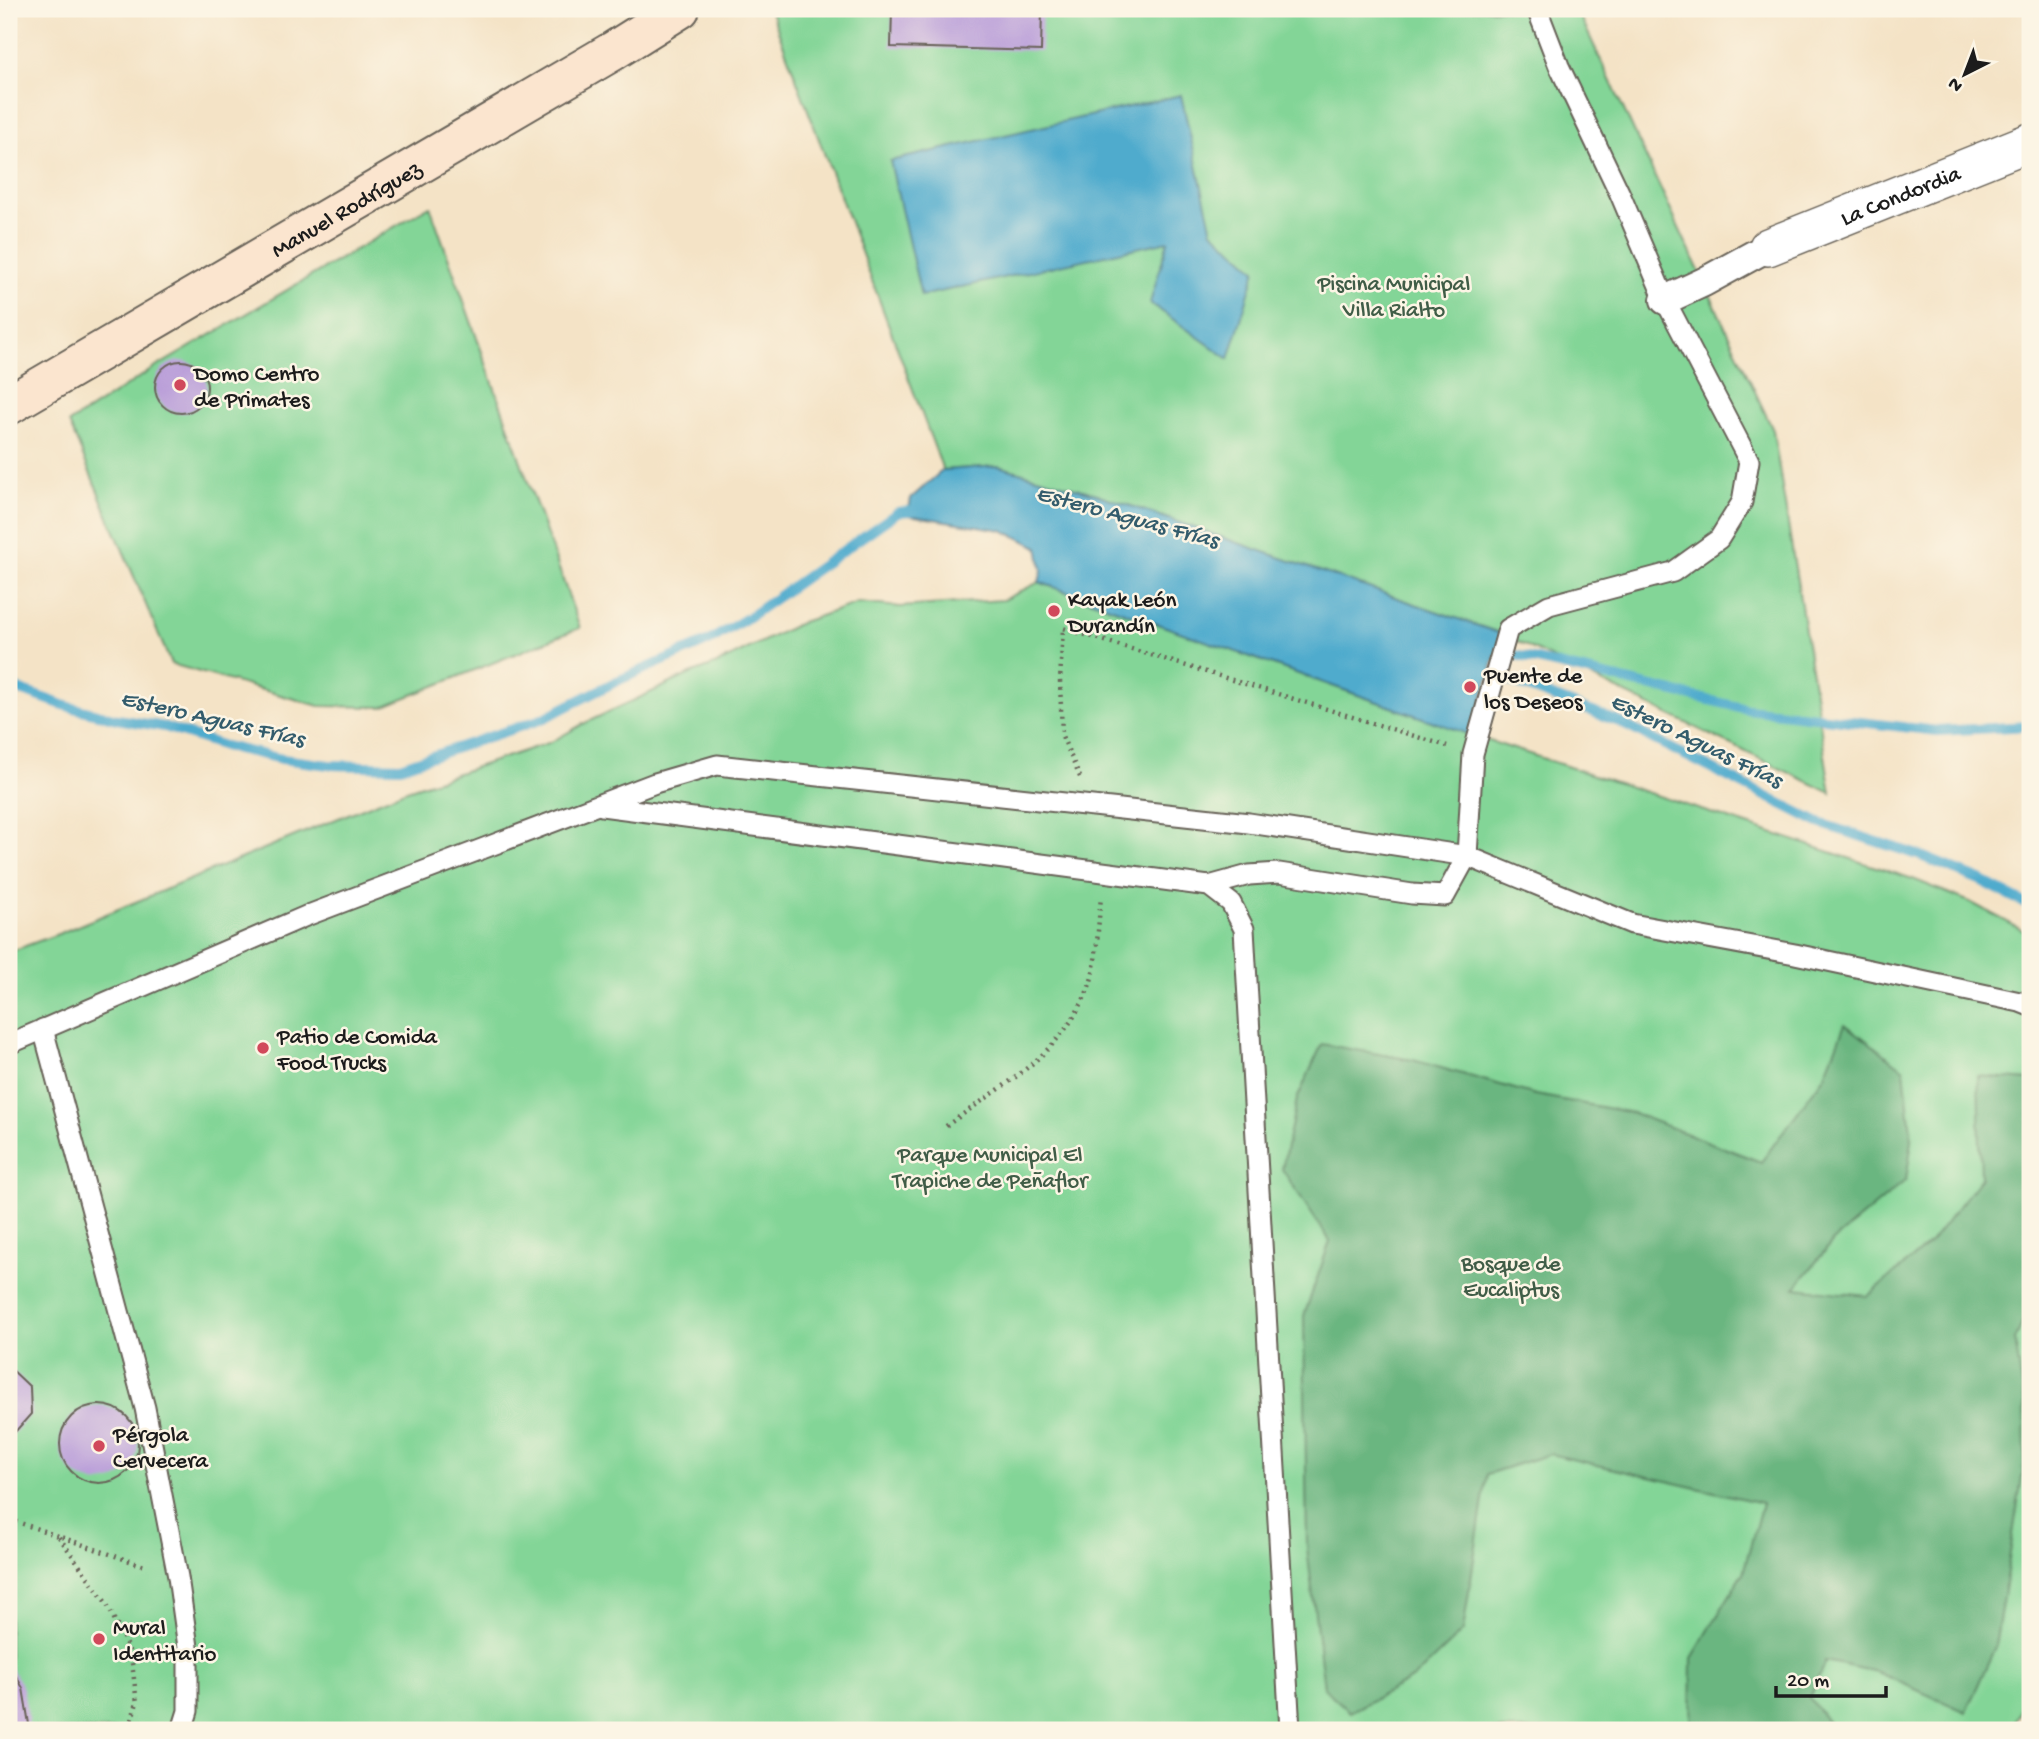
<svg xmlns="http://www.w3.org/2000/svg" width="2039" height="1739" viewBox="0 0 2039 1739" font-family="'Gochi Hand',sans-serif">
  <style>
    .green { fill: #83d597; stroke: #50785a; stroke-width: 2 }
    .forest { fill: #6ab680; stroke: #43694e; stroke-width: 2 }
    .water { fill: #4fabcd; stroke: #366474; stroke-width: 2 }
    .lines { fill: none; stroke-linecap: round; stroke-linejoin: round }
    .stream { stroke: #4fabcd; stroke-width: 10 }
    .building { fill: #b99ed9 }
    .service-casing { stroke: #686258; stroke-width: 23 }
    .pedestrian-casing { stroke: #686258; stroke-width: 32 }
    .minor-casing { stroke: #686258; stroke-width: 40 }
    .secondary-casing { stroke: #686258; stroke-width: 42 }
    .path { stroke: #686258; stroke-width: 4.5; stroke-dasharray: 2 5; stroke-linecap: butt }
    .service { stroke: #fff; stroke-width: 19 }
    .pedestrian { stroke: #fff; stroke-width: 28 }
    .minor { stroke: #fff; stroke-width: 37 }
    .secondary { stroke: #fbe5cf; stroke-width: 38 }
    .poi-dot { fill: #d1495b; stroke: #fcf5e5; stroke-width: 2.5 }
    .labels { text-anchor: middle; stroke-width: 5; stroke-linejoin: round; paint-order: stroke }
    .street-label { font-size: 23px; fill: #1c1c1c; stroke: #fcf5e5 }
    .park-label { font-size: 23px; fill: #405d47; stroke: #fcf5e5 }
    .poi-label { font-size: 23px; fill: #1c1c1c; stroke: #fcf5e5; text-anchor: start }
    .water-label { font-size: 24px; font-style: italic; fill: #335c6c; stroke: #fcf5e5 }
  </style>
  <rect width="100%" height="100%" fill="#fcf5e5"/>
  <filter id="ink" filterUnits="userSpaceOnUse"><feTurbulence type="fractalNoise" baseFrequency=".0143" numOctaves="2"/><feDisplacementMap in="SourceGraphic" scale="14" xChannelSelector="R" yChannelSelector="G"/><feConvolveMatrix kernelMatrix="1 2 1 2 8 2 1 2 1" color-interpolation-filters="sRGB"/></filter>
  <filter id="wash" filterUnits="userSpaceOnUse"><feTurbulence type="fractalNoise" baseFrequency=".00686" numOctaves="4" result="noise"/><feDisplacementMap in="SourceGraphic" scale="28" xChannelSelector="R" yChannelSelector="G"/><feGaussianBlur stdDeviation="1.57" result="paint"/><feColorMatrix in="noise" values="0 0 0 0 0 0 0 0 0 0 0 0 0 0 0 0 0 1.4 0 .05"/><feComposite in="paint" operator="in"/></filter>
  <g filter="url(#wash)">
    <rect width="100%" height="100%" fill="#f4e3c6"/>
    <g class="green">
      <polygon points="770,9 1577,9 1773,430 1831,793 1502,634 1093,493 998,466 943,470"/>
      <polygon points="430,206 580,628 382,707 319,706 171,664 69,423 151,370"/>
      <polygon points="1039,582 1471,735 1913,879 1970,902 2030,934 2030,1684 2012,1730 9,1730 9,952 58,934 404,791 551,742 583,724 688,675 717,664 802,622 858,603 900,607 1003,600"/>
    </g>
    <polygon class="forest" points="1845,1024 1904,1069 1912,1141 1906,1180 1833,1241 1795,1288 1868,1296 1929,1244 1981,1178 1978,1076 2030,1080 2030,1304 2015,1340 2024,1399 2025,1459 1995,1647 1966,1712 1877,1672 1825,1661 1810,1698 1833,1730 1691,1730 1692,1658 1743,1573 1762,1503 1550,1454 1487,1474 1463,1631 1414,1678 1350,1712 1324,1688 1307,1548 1304,1316 1330,1241 1282,1169 1297,1099 1322,1044 1413,1060 1536,1095 1633,1113 1761,1162 1825,1075"/>
    <g class="water">
      <polygon points="1181,95 1212,231 1256,270 1229,359 1150,303 1168,241 921,296 890,161"/>
      <polygon points="998,466 1093,493 1502,634 1471,735 1039,582 1042,570 1038,547 1002,530 908,515 911,498 943,470"/>
    </g>
    <g class="lines">
      <g class="stream">
        <polyline points="1498,651 1747,709 1938,731 2030,726"/>
        <polyline points="1493,675 1617,721 1819,823 1921,856 1980,880 2030,906"/>
        <polyline points="9,686 66,706 117,719 165,727 224,746 282,759 329,765 400,767 542,719 617,681 707,642 749,617 898,512 921,510"/>
      </g>
    </g>
    <g id="blocks">
      <g class="building">
        <polygon points="892,9 1042,9 1041,51 891,47"/>
        <circle cx="181" cy="387" r="26"/>
        <polygon points="9,1367 30,1387 31,1414 14,1433 9,1434"/>
        <circle cx="99" cy="1444" r="39"/>
        <polygon points="9,1664 23,1688 30,1730 9,1730"/>
      </g>
    </g>
  </g>
  <g filter="url(#ink)">
    <use href="#blocks" fill-opacity="0" stroke="#686258" stroke-width="2"/>
    <g class="lines">
      <defs>
        <g id="service">
          <polyline points="602,806 1209,886 1231,903 1244,929 1290,1730"/>
          <polyline points="1209,886 1249,875 1279,873 1412,894 1445,896 1467,856 1473,754 1508,629 1549,605 1673,572 1719,539 1742,502 1749,461 1665,300 1620,194 1559,66 1537,9"/>
          <polyline points="43,1029 145,1408 178,1577 188,1647 188,1711 182,1730"/>
          <polyline points="9,1044 306,916 655,783 717,765 1249,823 1467,856 1632,924 1795,954 2020,1002 2030,1006"/>
        </g>
        <polyline id="pedestrian" points="1665,300 1704,282 1768,247"/>
        <g id="minor">
          <path id="s1" d="M1768 247 2030 142"/>
        </g>
        <g id="secondary">
          <path id="s2" d="M9 405 613 51 680 9"/>
        </g>
      </defs>
      <use href="#service" class="service-casing"/>
      <use href="#pedestrian" class="pedestrian-casing"/>
      <use href="#minor" class="minor-casing"/>
      <use href="#secondary" class="secondary-casing"/>
      <g class="path">
        <polyline points="1080,777 1062,736 1060,680 1063,628 1447,746"/>
        <path d="M946 1126C1003 1085 1065 1053 1090 984 1097 964 1098 921 1101 898"/>
        <polyline points="9,1519 147,1567"/>
        <polyline points="59,1537 107,1604 131,1655 137,1703 128,1730"/>
      </g>
      <use href="#service" class="service"/>
      <use href="#pedestrian" class="pedestrian"/>
      <use href="#minor" class="minor"/>
      <use href="#secondary" class="secondary"/>
    </g>
  </g>
  <g class="poi-dot">
    <circle cx="180" cy="385" r="7"/>
    <circle cx="1054" cy="611" r="7"/>
    <circle cx="1470" cy="687" r="7"/>
    <circle cx="263" cy="1048" r="7"/>
    <circle cx="99" cy="1446" r="7"/>
    <circle cx="99" cy="1639" r="7"/>
  </g>
  <g class="labels">
    <g class="street-label">
      <text dy="8" stroke="none"><textPath href="#s1" startOffset="142">La Condordia</textPath></text>
      <text dy="8" stroke="none"><textPath href="#s2" startOffset="390">Manuel Rodríguez</textPath></text>
    </g>
    <g class="park-label">
      <text x="1394" y="290">Piscina Municipal<tspan x="1394" dy="26">Villa Rialto</tspan></text>
      <text x="990" y="1161">Parque Municipal El<tspan x="990" dy="26">Trapiche de Peñaflor</tspan></text>
      <text x="1511" y="1270">Bosque de<tspan x="1511" dy="26">Eucaliptus</tspan></text>
    </g>
    <g class="poi-label">
      <text x="194" y="380">Domo Centro<tspan x="194" dy="26">de Primates</tspan></text>
      <text x="1068" y="606">Kayak León<tspan x="1068" dy="26">Durandín</tspan></text>
      <text x="1484" y="682">Puente de<tspan x="1484" dy="26">los Deseos</tspan></text>
      <text x="277" y="1043">Patio de Comida<tspan x="277" dy="26">Food Trucks</tspan></text>
      <text x="113" y="1441">Pérgola<tspan x="113" dy="26">Cervecera</tspan></text>
      <text x="113" y="1634">Mural<tspan x="113" dy="26">Identitario</tspan></text>
    </g>
    <g class="water-label">
      <text transform="translate(1128 515) rotate(15)" y="8">Estero Aguas Frías</text>
      <text transform="translate(213 717) rotate(13)" y="8">Estero Aguas Frías</text>
      <text transform="translate(1697 739) rotate(26)" y="8">Estero Aguas Frías</text>
    </g>
  </g>
  <rect width="2039" height="1739" fill="none" stroke="#fcf5e5" stroke-width="35"/>
  <g transform="translate(1965 74) rotate(222)" stroke="#fcf5e5" stroke-width="5" paint-order="stroke">
  <path d="M0-5L12 26L0 18L-12 26Z" fill="#1c1c1c"/>
  <text y="-10" font-size="19" font-weight="bold" text-anchor="middle" fill="#1c1c1c">N</text>
  </g>
  <path d="M1776 1686v10h110v-10" fill="none" stroke="#1c1c1c" stroke-width="3.5"/>
  <text x="1787" y="1686" font-size="21" fill="#1c1c1c" stroke="#fcf5e5" stroke-width="5" paint-order="stroke">20 m</text>
</svg>
